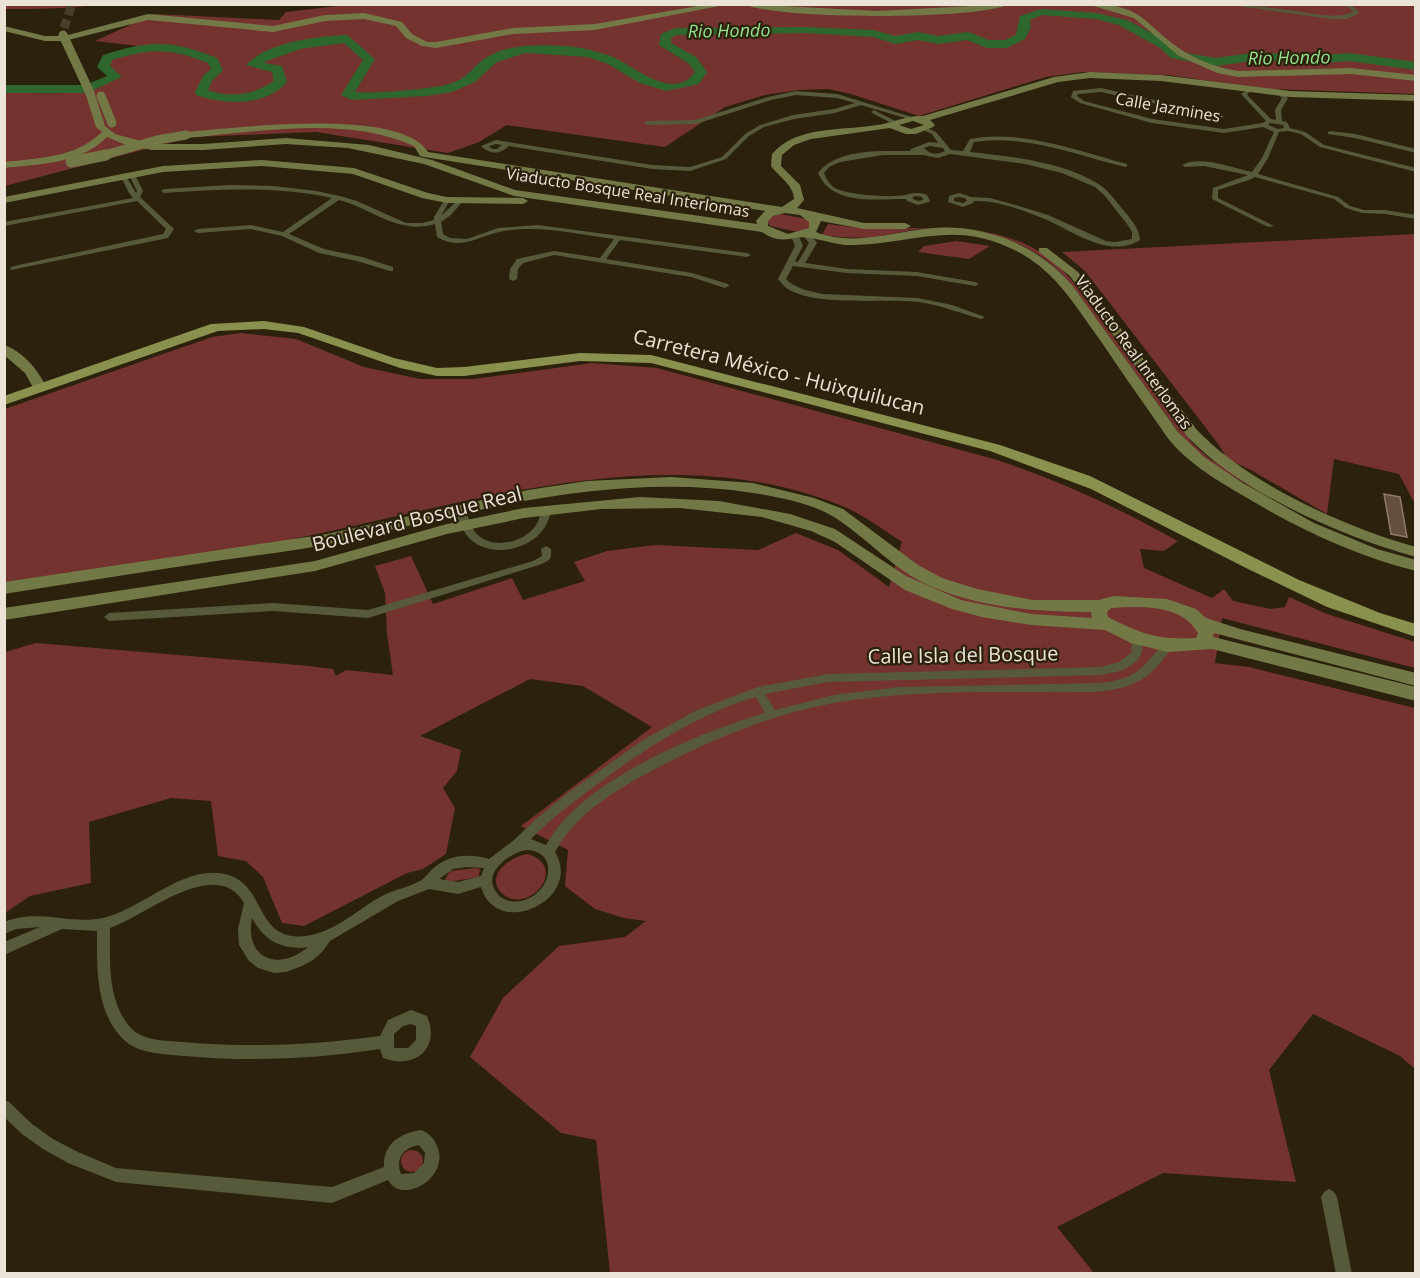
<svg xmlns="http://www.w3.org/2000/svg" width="1420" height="1278" viewBox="0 0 1420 1278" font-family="'Open Sans',sans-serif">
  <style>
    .green { fill: #74332e }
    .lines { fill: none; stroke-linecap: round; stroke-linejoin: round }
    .river { fill: #2d672d; fill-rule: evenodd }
    .building { fill: #644e3f; stroke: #907969; stroke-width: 1.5 }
    .secondary-tunnel { stroke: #483e2a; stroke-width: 9; stroke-dasharray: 9 4.5; stroke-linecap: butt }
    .street { fill: #565a3b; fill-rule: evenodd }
    .secondary { fill: #737946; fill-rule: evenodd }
    .primary { fill: #8a914e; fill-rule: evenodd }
    .secondary-bridge-far1 { stroke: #737946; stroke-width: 9 }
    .secondary-bridge { stroke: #737946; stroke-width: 11 }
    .labels { text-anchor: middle; stroke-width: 4.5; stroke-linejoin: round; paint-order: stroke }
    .far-street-label { font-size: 16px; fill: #eae3d6; stroke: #2b210c }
    .far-water-label { font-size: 18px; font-style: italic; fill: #92e18e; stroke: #2b210c }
    .street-label { font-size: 20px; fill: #eae3d6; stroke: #2b210c }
  </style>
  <rect width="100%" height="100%" fill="#2b210c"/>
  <g class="green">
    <path d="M354 4 1415 5V94L1267 89 1168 75 1083 72 1046 77 919 116 851 94 828 89 799 90 765 95 725 107 665 147 507 125 479 142 448 153 316 132 192 137 5 186V91C43 94 87 98 121 76L107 66 111 59 129 53 164 49 95 41 154 14 279 20 286 12Z"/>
    <path d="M4 5 5 4 96 5C65 9 35 9 5 9Z"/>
    <polygon points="780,214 807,219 810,221 810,228 798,232 770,226 767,221 771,217"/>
    <path d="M828 224C915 239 1008 202 1074 283L1194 445 1210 459 1264 491 1263 494 1207 461 1179 433 1070 283C1037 243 984 225 933 228 913 228 893 235 873 237 856 239 839 237 822 235Z"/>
    <polygon points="1415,234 1415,504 1399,474 1334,459 1327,514 1251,470 1227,459 1219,445 1085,271 1062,252"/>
    <polygon points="957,241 990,246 969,259 918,252 924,246"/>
    <path d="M241 333 296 339 364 367 420 379H474L592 363 657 368 994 459C1059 480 1118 508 1178 541L1164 551 1140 549 1144 568 1212 598 1224 589 1233 601 1271 609 1285 607 1289 597 1327 614 1415 642V668L1222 618 1215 663 1249 667 1415 708V1069L1400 1056 1313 1014 1269 1070 1296 1182 1163 1173 1057 1227 1094 1273H610L596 1140 561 1133 470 1057 503 998 559 946 625 937 646 921 624 918 595 909 565 886 568 850 521 826 652 727 583 686 530 679 420 736 461 750 457 771 443 788 455 808 446 854 423 869 407 873 304 926 282 923 263 877 246 861 218 856 211 801 171 798 89 822 91 883 30 896 5 913V652L36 643 309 666 333 669 336 676 346 670 393 675 387 634 385 593 375 566 411 556 433 604 512 578 523 600 585 581 574 562 607 551 655 545 758 550 796 533 838 550 889 587 902 542C884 530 866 517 847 508 671 433 469 504 293 539 198 558 100 568 5 582V409L212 337Z"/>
    <path d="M528 854C570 868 528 914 504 895 482 877 510 856 528 854Z"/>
    <polygon points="476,868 480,869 479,877 448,882 445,879 450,871"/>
    <circle cx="412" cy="1161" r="11"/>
  </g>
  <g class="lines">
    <path class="river" d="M1041 9 1096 13 1127 20 1168 42 1179 52 1216 58 1258 52 1311 56 1349 53 1416 62V70L1349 61 1311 64 1258 60 1216 66 1171 58 1160 48 1119 25 1096 19 1042 15 1030 20 1031 27 1025 39 1007 48H987L967 40 938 44 918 40 895 44 873 37 807 33 677 35 671 38V43L696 57 707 72 699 84 666 91 640 83 608 64 588 57 526 53 497 62 475 82 452 92 426 96 352 100 341 95 363 60 344 43 300 49 267 61 264 63 282 66 287 82C265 107 225 105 196 95L195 92 203 76 211 69 208 63C169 48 152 48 112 60L110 66 122 77 87 93H4V85H85L107 76 97 67 103 55C151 40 171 40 217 58L223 70 212 81 208 90C232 99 254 94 274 81L272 72 246 65C269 41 316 37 347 35L375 59 355 92C375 94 438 89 455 82 467 77 471 70 480 62 503 44 536 44 564 46 581 47 597 51 613 57 635 67 674 102 695 72L688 63 659 45 661 34 675 28 807 27 873 30 895 36 918 32 938 36 968 32 989 40H1005L1016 35 1020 16Z"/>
  </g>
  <polygon class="building" points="1384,494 1400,497 1407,537 1391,534"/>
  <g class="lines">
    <polyline class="secondary-tunnel" points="64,28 72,4"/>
    <g class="street">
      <polygon points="255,4 275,4 273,6"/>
      <polygon points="1186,4 1212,4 1210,6"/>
      <path d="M1224 4C1247 4 1270 8 1293 11 1312 13 1336 20 1353 12L1350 8 1341 4C1350 4 1353 5 1359 13L1347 19H1331Z"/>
      <path d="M1251 87 1254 89 1247 94 1249 97 1271 119 1276 120 1275 110 1282 98 1276 93 1281 92 1288 98 1281 110 1282 121 1287 122 1290 128 1305 132 1324 145 1416 168V172L1320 147 1301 134 1288 131 1279 132 1268 158 1258 174 1338 197 1350 206 1364 210H1385L1416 215V219L1385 214 1362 213 1346 208 1334 199 1255 177 1249 180 1218 190V198L1274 226 1268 227 1212 199 1213 188 1248 175 1204 166 1185 167 1182 165C1201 155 1232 168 1252 172L1262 158 1274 132 1263 127 1224 133 1152 123 1080 103 1071 97 1073 91 1101 88 1224 116 1221 118 1101 92 1078 94 1077 96 1084 101 1152 119 1224 129 1262 123 1266 121 1241 94ZM1270 123 1283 125 1284 128 1278 129 1268 125Z"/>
      <path d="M796 91 837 94 915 118 912 120 861 105 835 113 794 119 764 127 749 136 726 159 690 171 652 169 509 146C499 155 491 155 481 146L496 140 652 165 690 167 722 157 745 134 760 125 793 115 834 109 855 103 837 98 796 95 771 100 696 124 647 125 644 123 647 121 695 120 768 97ZM496 144 502 145 497 149H492L489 146Z"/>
      <polygon points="874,110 897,122 898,123 893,124 872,113 871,112"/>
      <path d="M925 127 936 132 951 150 963 151 970 139C1022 129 1078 151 1127 164V166L1125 167C1077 155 1025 134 974 142L970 152C1012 157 1063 161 1100 185 1110 192 1117 203 1125 212 1132 221 1139 228 1140 240 1110 259 1074 232 1047 220 1025 211 998 200 974 201L973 203 963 207 948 202 949 196 959 193 971 197 990 198 1019 206 1048 215 1106 241 1115 242 1132 239V232L1127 224 1105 196 1095 187 1062 173 1025 164 950 154 938 158 923 155H883L840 162 829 167 824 173C827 180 829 184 835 188 848 195 890 198 905 195 913 193 918 192 927 195L930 201 929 202 918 205 907 201 906 199C876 199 832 206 818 173 837 148 881 151 910 151L911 149 929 142 938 143 932 134 923 130V128ZM930 146 943 148 945 151C937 155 930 155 924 148ZM916 196 922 197 923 200 918 201 913 199V197ZM959 197 965 198 967 201 963 203 954 201V198Z"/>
      <polygon points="1330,131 1355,134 1416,149 1416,153 1355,138 1328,134 1328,132"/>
      <polygon points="132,173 135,175 143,191 140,197 174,229 168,238 11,270 10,268 14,266 163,234 166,229 137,201 4,226 4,222 133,198 129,193 121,177 126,176 136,193 137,191 129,175"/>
      <path d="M229 185 273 186 316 191 340 196 357 201 406 223H422L434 220V217L445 199 450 200 441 216 458 200H462L463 201 451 215 441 222 443 234 450 238 467 239 498 228 538 225 747 253 751 255 747 257 620 240 606 259 692 273 728 284 729 286 725 288 691 277 554 255 523 263 518 269 517 279 513 281 509 279 510 269 517 259 554 251 600 258 614 239C577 234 536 224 499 232 476 237 461 251 437 237L435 224C398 235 373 209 339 200L289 234 324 249 362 257 393 267V271H390L357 261 319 253 282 236 251 229 198 233 194 231 198 229 251 225 283 232 332 198C276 186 220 189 164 193L161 191 164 189Z"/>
      <path d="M803 232H809L817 243 805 263 847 269 917 272 975 282 979 284 975 286 917 276 847 273 793 266 786 279C796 289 809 291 823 294L917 298 952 305 985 317 981 319C960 313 940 305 918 302 883 298 817 307 788 289 784 287 781 282 778 279L795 246 791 236 792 234H798L803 246 795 261 798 262 809 243 802 234Z"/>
      <path d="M459 505C468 509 469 524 475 532 490 550 520 544 534 528 539 522 540 514 544 507L547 506 552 509C550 517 547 525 542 531 527 551 488 558 469 538 462 530 458 518 454 508Z"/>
      <path d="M546 546 551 549C552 560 549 561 539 565L368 618 273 611 109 621 104 617 109 613 273 603 368 610 533 561 542 556 541 549Z"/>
      <path d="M1127 631C1147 639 1147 656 1129 667 1121 672 1110 673 1101 675L828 682 765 694 775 710 834 695 899 687 1101 683C1139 678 1140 669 1164 643L1168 642 1173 646C1150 680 1135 688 1094 692 1008 693 920 688 834 703 773 714 714 738 659 767 619 788 577 812 555 852 584 899 497 941 481 887L458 894 429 889 398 901 330 941 322 952 313 960 302 966 286 972 274 973 258 968 249 961 239 945 238 929 244 903C216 855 146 916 110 928 110 961 107 1002 131 1028 144 1042 166 1040 183 1042 249 1048 314 1045 380 1036L388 1020 411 1010 427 1016C441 1049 414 1070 383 1058L380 1049C315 1059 249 1062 184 1056 164 1054 138 1054 123 1039 95 1011 97 967 97 931L62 929 4 955V942L40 927 16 929 4 934V922C39 908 69 925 103 918 143 909 182 865 225 874 268 884 253 942 306 936 337 932 359 907 386 894 397 889 409 887 420 881 427 877 430 870 436 866 452 854 471 854 489 859L514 840 536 819 568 793 643 740 697 710 758 687 828 674 1101 667 1119 662 1131 653 1132 645 1122 635ZM756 697 765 713C696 734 582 780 546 845L531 839C550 819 572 803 595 786 644 749 696 715 756 697ZM526 850C534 850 542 853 546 860 550 868 548 879 543 886 534 901 508 909 496 892 482 872 510 853 526 850ZM466 867 484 868 481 876 458 882 439 879 453 869ZM252 918C264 941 283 951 308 947 279 972 244 959 252 918ZM411 1024 416 1026V1040L408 1048H394V1034L403 1026Z"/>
      <path d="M4 1100 9 1102 32 1124 53 1139 78 1152 116 1168 332 1187 384 1167C383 1144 400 1133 421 1130 429 1133 434 1138 437 1146 451 1177 402 1206 388 1180L332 1203 116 1182 68 1163 43 1149 22 1134 4 1117ZM419 1145 425 1153 424 1163 414 1173 401 1174C395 1159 403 1148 419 1145Z"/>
      <polygon points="1329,1189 1334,1192 1337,1197 1352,1274 1336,1274 1321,1197 1324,1192"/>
    </g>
    <g class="secondary">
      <polygon points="709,4 730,4 595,30 513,34 436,48 422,46 406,38 396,26 364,19 325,21 273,32 148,20 64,41 45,41 4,31 4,26 45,36 64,36 148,14 273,26 325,15 364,13 402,22 412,34 427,42 436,42 513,28 595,24"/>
      <path d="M744 4 877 11 1010 4C980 20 774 20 744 4Z"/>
      <path d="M1087 4C1147 4 1142 25 1185 52 1201 62 1220 68 1238 71L1351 68 1416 75V81L1351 74 1238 77 1217 73 1179 56 1134 18Z"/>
      <path d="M1090 72 1161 75 1290 91 1416 95V101L1290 97 1161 81 1090 78 1058 82 930 120 935 125 933 127 916 134H906L890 128 811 139 794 145 782 155 781 166 800 185 804 200 797 208 864 223H905L911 226 905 229H864L821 221 816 232C849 245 883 235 916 230 974 220 1033 240 1072 285L1178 432 1204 457 1243 483 1314 523 1377 549 1416 560V571C1353 555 1297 528 1242 495 1215 479 1186 462 1167 437 1145 405 1122 373 1100 340 1077 308 1057 274 1022 254 958 218 918 243 854 245 838 246 825 240 810 238 792 234 784 247 762 232L514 196 424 164 348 148 286 144 203 150H152L126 145 107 137C81 164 39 164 4 168V162C39 158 76 158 102 132L95 125 100 122 115 134 152 144H203L286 138 369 145 432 160 515 190 757 224 756 221 765 211 424 157 420 156 414 146C345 115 259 132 186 138L181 135 186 132C235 128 400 107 428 152L782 207 794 199C793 184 779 177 771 166L772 154C797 125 842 131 877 125 893 123 906 115 923 116L1054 77ZM913 121 924 125 911 129 899 125ZM785 213 800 215 809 222V228L788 234 768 226V221L773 216Z"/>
      <polygon points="262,160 354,168 428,193 447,197 523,198 528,201 523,204 447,203 422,198 353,174 262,166 163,172 4,203 4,197 163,166"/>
      <path d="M1039 248H1047L1078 272 1197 430C1247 483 1346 528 1416 547V557C1343 537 1239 492 1187 436L1070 276 1039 252Z"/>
      <path d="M4 345C24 352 38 370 47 388L45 391H35L25 373 4 355Z"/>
      <path d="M671 477 753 483 814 498 843 509 918 565 942 578 977 589 1033 600H1099L1114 596 1167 599 1196 609 1206 618 1240 629 1416 673V686L1214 633 1213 637 1416 687V701L1212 649 1168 652 1131 643 1105 630 1031 625 982 617 952 609 905 590 835 542 811 531 762 517 680 508 601 509 524 518 447 534 315 571 4 620V608L315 561 447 524 524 508 640 497 719 501 790 514 835 529 906 576 961 600 1031 614 1092 618 1091 612C1036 612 982 608 930 586 894 570 867 538 834 517 811 503 779 497 753 493 609 471 468 513 329 544 294 551 258 555 223 560 150 571 77 582 4 594V582L327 534 528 490 587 481ZM1111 608C1140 606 1182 604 1198 633L1196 638C1158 640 1141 634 1108 617L1107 612Z"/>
    </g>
    <polygon class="primary" points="264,321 304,327 394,358 437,368 464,367 580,353 651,355 1000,445 1090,476 1299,580 1380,613 1416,624 1416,637 1327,607 1248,569 1091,489 990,451 651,363 580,361 464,376 437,376 400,368 298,333 264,329 218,331 4,405 4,396 211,324"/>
    <g class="secondary-bridge-far1">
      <polyline points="63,35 90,93 100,125"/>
      <polyline points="101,96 112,123"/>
      <polyline points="101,156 157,140 186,135"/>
    </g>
    <polyline class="secondary-bridge" points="71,162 106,155"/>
  </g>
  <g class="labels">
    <g class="far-street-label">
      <text transform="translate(1168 107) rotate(10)" y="6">Calle Jazmines</text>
      <text transform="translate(628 192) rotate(9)" y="6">Viaducto Bosque Real Interlomas</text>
      <text transform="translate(1134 352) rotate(54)" y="6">Viaducto Real Interlomas</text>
    </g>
    <g class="far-water-label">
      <text transform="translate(729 31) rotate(-1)" y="6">Rio Hondo</text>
      <text transform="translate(1289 58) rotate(-1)" y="6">Rio Hondo</text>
    </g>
    <g class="street-label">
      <text transform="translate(779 372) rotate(14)" y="7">Carretera México - Huixquilucan</text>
      <text transform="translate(417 519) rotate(-14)" y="7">Boulevard Bosque Real</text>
      <text transform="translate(963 655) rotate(-1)" y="7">Calle Isla del Bosque</text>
    </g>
  </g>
  <rect width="1420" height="1278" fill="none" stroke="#eae3d6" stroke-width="12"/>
</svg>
